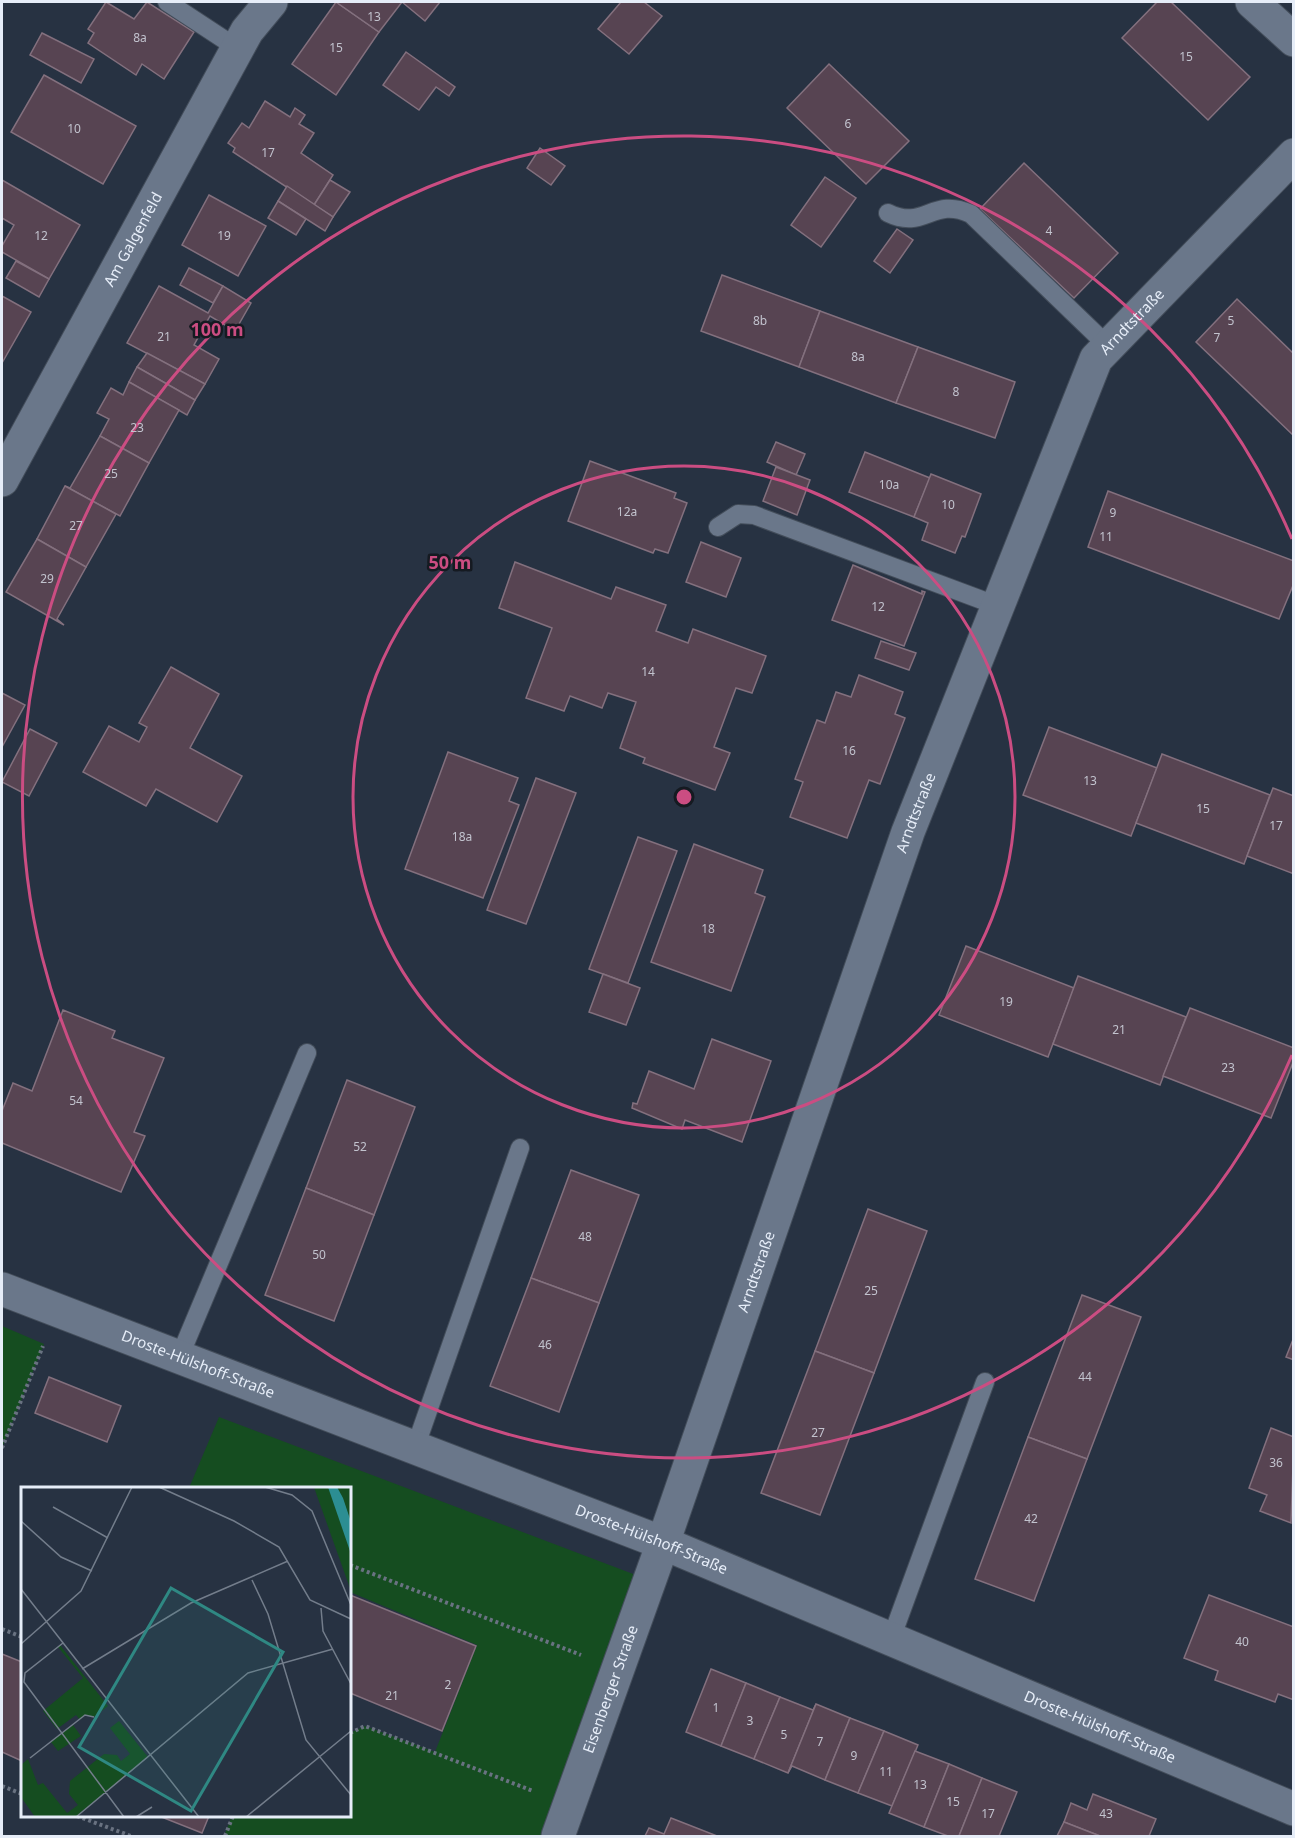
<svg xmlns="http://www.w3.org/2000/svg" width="1295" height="1838" viewBox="0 0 1295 1838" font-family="'Noto Sans',sans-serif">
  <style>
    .green { fill: #154d20 }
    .building { fill: #574452; stroke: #83707e; stroke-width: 1.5 }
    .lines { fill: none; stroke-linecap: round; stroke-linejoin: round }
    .service-casing { stroke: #434d5a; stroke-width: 20 }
    .minor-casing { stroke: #434d5a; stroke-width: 35 }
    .path { stroke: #697281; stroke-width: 4; stroke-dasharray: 3 3; stroke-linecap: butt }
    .service { stroke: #6a778a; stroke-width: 18 }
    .minor { stroke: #6a778a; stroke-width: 33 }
    .ring { fill: none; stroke: #cb4d82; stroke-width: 3 }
    .labels { text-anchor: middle; stroke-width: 5; stroke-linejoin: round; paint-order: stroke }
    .number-label { font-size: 12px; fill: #c2c3ce }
    .street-label { font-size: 15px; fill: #e6edf8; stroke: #151a21 }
    .inset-road { fill: none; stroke: #737d8b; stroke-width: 1.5 }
    .view { fill: #2f8883; fill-opacity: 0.15; stroke: #2f8883; stroke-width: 3 }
    .inset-edge { fill: none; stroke: #e6edf8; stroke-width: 3 }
    .centre { fill: #cb4d82; stroke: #151a21; stroke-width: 3 }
    .ring-label { font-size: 18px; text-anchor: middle; font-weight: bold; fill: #cb4d82; stroke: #151a21; stroke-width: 5; stroke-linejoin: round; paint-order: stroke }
  </style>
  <rect width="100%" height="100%" fill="#273242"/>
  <g class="green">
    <polygon points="2,1326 44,1344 2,1448"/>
    <polygon points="219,1417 649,1580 558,1836 224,1836 232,1816 350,1816 350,1733 365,1726 435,1752 477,1645 350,1592 350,1488 189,1488"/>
  </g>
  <g class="building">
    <polygon points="106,2 134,19 147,2 194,32 164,79 142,64 136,75 88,43 94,33 88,29"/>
    <polygon points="336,2 379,32 336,95 292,64"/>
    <polygon points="336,2 440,2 425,21 402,2 379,32"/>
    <polygon points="621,2 644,2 662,16 629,54 598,29"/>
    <polygon points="1157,2 1171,2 1250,77 1208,120 1122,38"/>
    <polygon points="42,33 94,59 81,83 30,55"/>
    <polygon points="406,52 455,87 449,96 436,87 419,110 383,85"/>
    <polygon points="829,64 909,141 866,184 787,108"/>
    <polygon points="44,75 136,126 103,184 11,132"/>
    <polygon points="265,101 290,117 295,108 305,115 299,124 314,133 301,153 333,175 314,205 233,152 235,148 228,143 242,123 249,128"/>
    <polygon points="540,148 565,166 551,185 527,168"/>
    <polygon points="1024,163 1118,253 1074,298 980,209"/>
    <polygon points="825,177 856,198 821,247 791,225"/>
    <polygon points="2,180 80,225 49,279 2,252 2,246 14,225 2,218"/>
    <polygon points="330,180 350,192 333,217 314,205"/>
    <polygon points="287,186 333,217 325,231 278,201"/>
    <polygon points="209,195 266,226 238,276 182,245"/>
    <polygon points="278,201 306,219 296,235 268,218"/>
    <polygon points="897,229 913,240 890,273 874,261"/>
    <polygon points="16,261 49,279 39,297 6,278"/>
    <polygon points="189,268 223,286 213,303 180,285"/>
    <polygon points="722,275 820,311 799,367 701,331"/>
    <polygon points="159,286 208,313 223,286 251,303 235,331 210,316 194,345 219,359 205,384 127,343"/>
    <polygon points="2,296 31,312 2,363"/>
    <polygon points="1237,299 1294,354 1294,436 1196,342"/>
    <polygon points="820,311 918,347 896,403 799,367"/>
    <polygon points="918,347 1015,382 995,438 896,403"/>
    <polygon points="147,353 205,384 195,400 137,367"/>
    <polygon points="137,367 195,400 187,415 129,382"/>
    <polygon points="129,382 179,410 149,463 100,436 109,419 97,413 111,388 123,395"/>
    <polygon points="100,436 149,463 120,516 65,486 70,488"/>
    <polygon points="776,442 805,454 796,475 767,462"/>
    <polygon points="865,452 930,478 914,517 849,492"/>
    <polygon points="590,461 676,493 674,498 687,503 668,553 655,549 653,553 568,521"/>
    <polygon points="776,467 810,480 797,515 763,501"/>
    <polygon points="931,474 981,494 965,537 962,536 955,553 922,540 928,523 914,517"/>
    <polygon points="65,486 116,514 86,567 37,539"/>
    <polygon points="1108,491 1294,561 1294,583 1279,619 1088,547"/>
    <polygon points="37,539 86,567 57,619 64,625 6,592"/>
    <polygon points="701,542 741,558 726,597 686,582"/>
    <polygon points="515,562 611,599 616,587 666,605 656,631 688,643 693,629 766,656 752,693 736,688 714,747 730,753 715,790 643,763 645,758 620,748 636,702 608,693 602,708 570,696 564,711 526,698 552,628 499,608"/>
    <polygon points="853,565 922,594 922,591 925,592 904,646 832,620"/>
    <polygon points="881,641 916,653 909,670 875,658"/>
    <polygon points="171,667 219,694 190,748 242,776 217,822 156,789 146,806 83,772 109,726 139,742 147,727 139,723"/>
    <polygon points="859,675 903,692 895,714 905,718 880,784 869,780 847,838 790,817 803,782 795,779 817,720 825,723 836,692 851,697"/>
    <polygon points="2,693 25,705 2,747"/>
    <polygon points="1049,727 1157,768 1131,836 1023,795"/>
    <polygon points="30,729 57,743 29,796 2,782"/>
    <polygon points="448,752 518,778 509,801 519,805 483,898 405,869"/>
    <polygon points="1162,754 1270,795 1244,864 1136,823"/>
    <polygon points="536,778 576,793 526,924 487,910"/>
    <polygon points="1273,788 1294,796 1294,874 1247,856"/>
    <polygon points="638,837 677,851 628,983 589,969"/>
    <polygon points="694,844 763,870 755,893 765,897 731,991 651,962"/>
    <polygon points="966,946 1074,988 1048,1057 939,1015"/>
    <polygon points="603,974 640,988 626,1025 589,1012"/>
    <polygon points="1078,976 1186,1017 1160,1085 1053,1044"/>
    <polygon points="1190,1008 1294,1048 1294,1060 1271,1118 1163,1076"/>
    <polygon points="63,1010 115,1031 112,1038 164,1058 134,1132 145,1136 121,1192 2,1143 2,1111 13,1083 32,1091"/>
    <polygon points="712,1039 771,1061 742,1142 685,1120 682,1129 632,1108 633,1103 637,1104 649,1071 694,1089"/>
    <polygon points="347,1080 415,1107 374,1215 306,1188"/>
    <polygon points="571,1170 639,1195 599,1303 531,1278"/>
    <polygon points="306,1188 374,1215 334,1321 265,1295"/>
    <polygon points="868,1209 927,1231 874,1373 815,1351"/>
    <polygon points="531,1278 599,1303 559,1412 490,1386"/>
    <polygon points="1082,1295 1141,1317 1087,1459 1028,1437"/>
    <polygon points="1294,1337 1294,1360 1286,1357"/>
    <polygon points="815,1351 874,1373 820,1515 761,1493"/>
    <polygon points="49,1377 121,1406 107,1442 35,1413"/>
    <polygon points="1271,1428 1294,1437 1291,1523 1260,1511 1267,1495 1249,1488"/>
    <polygon points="1028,1437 1087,1459 1034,1601 975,1579"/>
    <polygon points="350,1595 476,1646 442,1731 350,1693"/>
    <polygon points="1209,1595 1294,1627 1294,1700 1278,1694 1275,1702 1215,1680 1218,1671 1184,1658"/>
    <polygon points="2,1654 22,1662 22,1761 2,1752"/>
    <polygon points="711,1669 746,1683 721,1746 686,1732"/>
    <polygon points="746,1683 780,1697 754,1759 721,1746"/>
    <polygon points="780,1697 813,1710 816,1704 788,1773 754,1759"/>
    <polygon points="816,1704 850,1718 825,1780 792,1766 788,1773"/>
    <polygon points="850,1718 884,1731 858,1793 825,1780"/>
    <polygon points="884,1731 918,1745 892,1806 858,1793"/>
    <polygon points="915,1751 949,1764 924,1827 889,1813"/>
    <polygon points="949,1764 982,1778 959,1836 948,1836 924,1827"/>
    <polygon points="982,1778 1017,1792 999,1836 959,1836"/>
    <polygon points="1093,1794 1156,1819 1149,1836 1100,1836 1064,1822 1071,1803 1087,1810"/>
    <polygon points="159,1816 209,1816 202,1833"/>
    <polygon points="671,1818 717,1836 645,1836 649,1828 664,1834"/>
    <polygon points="1064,1822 1100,1836 1057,1836"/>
  </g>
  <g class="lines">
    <defs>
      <g id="service">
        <polyline points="167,2 237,48"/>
        <path d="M888 213C925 231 932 196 971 214L1108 346"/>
        <polyline points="718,527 738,514 754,515 998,606"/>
        <polyline points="179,1358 307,1053"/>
        <polyline points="415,1448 520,1148"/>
        <polyline points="891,1639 985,1382"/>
      </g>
      <g id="minor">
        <polyline points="1252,2 1294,40"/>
        <path id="s1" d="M2 480 247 31 271 2"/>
        <path id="s2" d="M2 1289 663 1543 1294 1809"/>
        <path id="s3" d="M558 1836 663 1543 908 832 1096 359 1294 155"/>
      </g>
    </defs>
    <use href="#service" class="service-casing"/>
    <use href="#minor" class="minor-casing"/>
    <g class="path">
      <polyline points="2,1448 43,1346"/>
      <polyline points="350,1565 581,1655"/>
      <polyline points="2,1629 22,1637"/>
      <polyline points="350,1733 365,1726 533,1791"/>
      <polyline points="2,1786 22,1794"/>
      <polyline points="77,1816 131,1836"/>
      <polyline points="225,1836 233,1816"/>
    </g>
    <use href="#service" class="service"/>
    <use href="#minor" class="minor"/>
  </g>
  <g class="ring">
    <circle cx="684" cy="797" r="331"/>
    <path d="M1292 1055A661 661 0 1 1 1292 539"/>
  </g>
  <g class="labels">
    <g class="number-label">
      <text x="374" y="21">13</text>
      <text x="140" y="42">8a</text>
      <text x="336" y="52">15</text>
      <text x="1186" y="61">15</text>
      <text x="848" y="128">6</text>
      <text x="74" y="133">10</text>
      <text x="268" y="157">17</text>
      <text x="1049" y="235">4</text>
      <text x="41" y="240">12</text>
      <text x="224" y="240">19</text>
      <text x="760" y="325">8b</text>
      <text x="1231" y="325">5</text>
      <text x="164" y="341">21</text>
      <text x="1217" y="342">7</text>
      <text x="858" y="361">8a</text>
      <text x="956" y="396">8</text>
      <text x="137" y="432">23</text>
      <text x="111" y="478">25</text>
      <text x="889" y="489">10a</text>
      <text x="948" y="509">10</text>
      <text x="627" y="516">12a</text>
      <text x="1113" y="517">9</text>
      <text x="76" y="530">27</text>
      <text x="1106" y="541">11</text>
      <text x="47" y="583">29</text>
      <text x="878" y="611">12</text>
      <text x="648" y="676">14</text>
      <text x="849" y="755">16</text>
      <text x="1090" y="785">13</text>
      <text x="1203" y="813">15</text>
      <text x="1276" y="830">17</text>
      <text x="462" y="841">18a</text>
      <text x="708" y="933">18</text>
      <text x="1006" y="1006">19</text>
      <text x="1119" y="1034">21</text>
      <text x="1228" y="1072">23</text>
      <text x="76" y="1105">54</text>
      <text x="360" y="1151">52</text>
      <text x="585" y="1241">48</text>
      <text x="319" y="1259">50</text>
      <text x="871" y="1295">25</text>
      <text x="545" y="1349">46</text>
      <text x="1085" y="1381">44</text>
      <text x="818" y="1437">27</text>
      <text x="1276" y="1467">36</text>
      <text x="1031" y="1523">42</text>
      <text x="1242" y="1646">40</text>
      <text x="448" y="1689">2</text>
      <text x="392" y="1700">21</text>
      <text x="716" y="1712">1</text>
      <text x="750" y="1725">3</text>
      <text x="784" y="1739">5</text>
      <text x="820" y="1746">7</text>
      <text x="854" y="1760">9</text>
      <text x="886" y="1776">11</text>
      <text x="920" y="1789">13</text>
      <text x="953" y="1806">15</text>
      <text x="988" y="1818">17</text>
      <text x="1106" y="1818">43</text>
    </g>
    <g class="street-label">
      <text dy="5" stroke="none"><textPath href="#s1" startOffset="274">Am Galgenfeld</textPath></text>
      <text dy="5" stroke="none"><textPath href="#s3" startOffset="1624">Arndtstraße</textPath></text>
      <text dy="5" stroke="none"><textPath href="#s3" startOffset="1084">Arndtstraße</textPath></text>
      <text dy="5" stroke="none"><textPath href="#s3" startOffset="598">Arndtstraße</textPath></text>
      <text dy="5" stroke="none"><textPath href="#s2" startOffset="210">Droste-Hülshoff-Straße</textPath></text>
      <text dy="5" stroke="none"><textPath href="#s2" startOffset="696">Droste-Hülshoff-Straße</textPath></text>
      <text dy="5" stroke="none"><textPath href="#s3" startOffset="156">Eisenberger Straße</textPath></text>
      <text dy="5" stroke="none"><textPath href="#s2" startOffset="1182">Droste-Hülshoff-Straße</textPath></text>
    </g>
  </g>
  <g transform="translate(21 1487)">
    <rect width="330" height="330" fill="#273242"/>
    <path d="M293 0H330V104L295 6ZM39 158 87 219 73 230 64 228 59 233 55 228 36 242 22 224 62 191 37 160ZM98 234 127 270 55 330H14L0 310V278L7 272 17 298 22 296 46 326 57 318 48 307 49 294 83 267 96 268 100 274 109 267 89 241ZM52 238 60 249 37 264 30 255Z" fill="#154d20"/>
    <path d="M307 0H316L322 11 330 35V67Z" fill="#2c8e93"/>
    <path class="inset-road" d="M138 0 213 34 258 60 289 113 330 132M244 0 271 8 291 24 330 118M32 20 87 51M0 34 40 70 71 84M231 93 247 127 285 253 330 308M0 102 178 330M300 121 302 144 330 197M42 156 4 186 3 195 103 330M0 157 60 104 111 0M61 182 170 116 267 74M9 271 64 228 73 230M55 330 227 186 312 162M115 330 131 320M225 330 330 244"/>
    <path class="view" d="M150 101 262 165 170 324 58 260Z"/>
    <rect width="330" height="330" class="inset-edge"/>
  </g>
  <circle cx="684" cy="797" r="9" class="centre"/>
  <g class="ring-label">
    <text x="217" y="336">100 m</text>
    <text x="450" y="569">50 m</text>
  </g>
  <rect width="1295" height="1838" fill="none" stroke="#e6edf8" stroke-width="6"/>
</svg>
